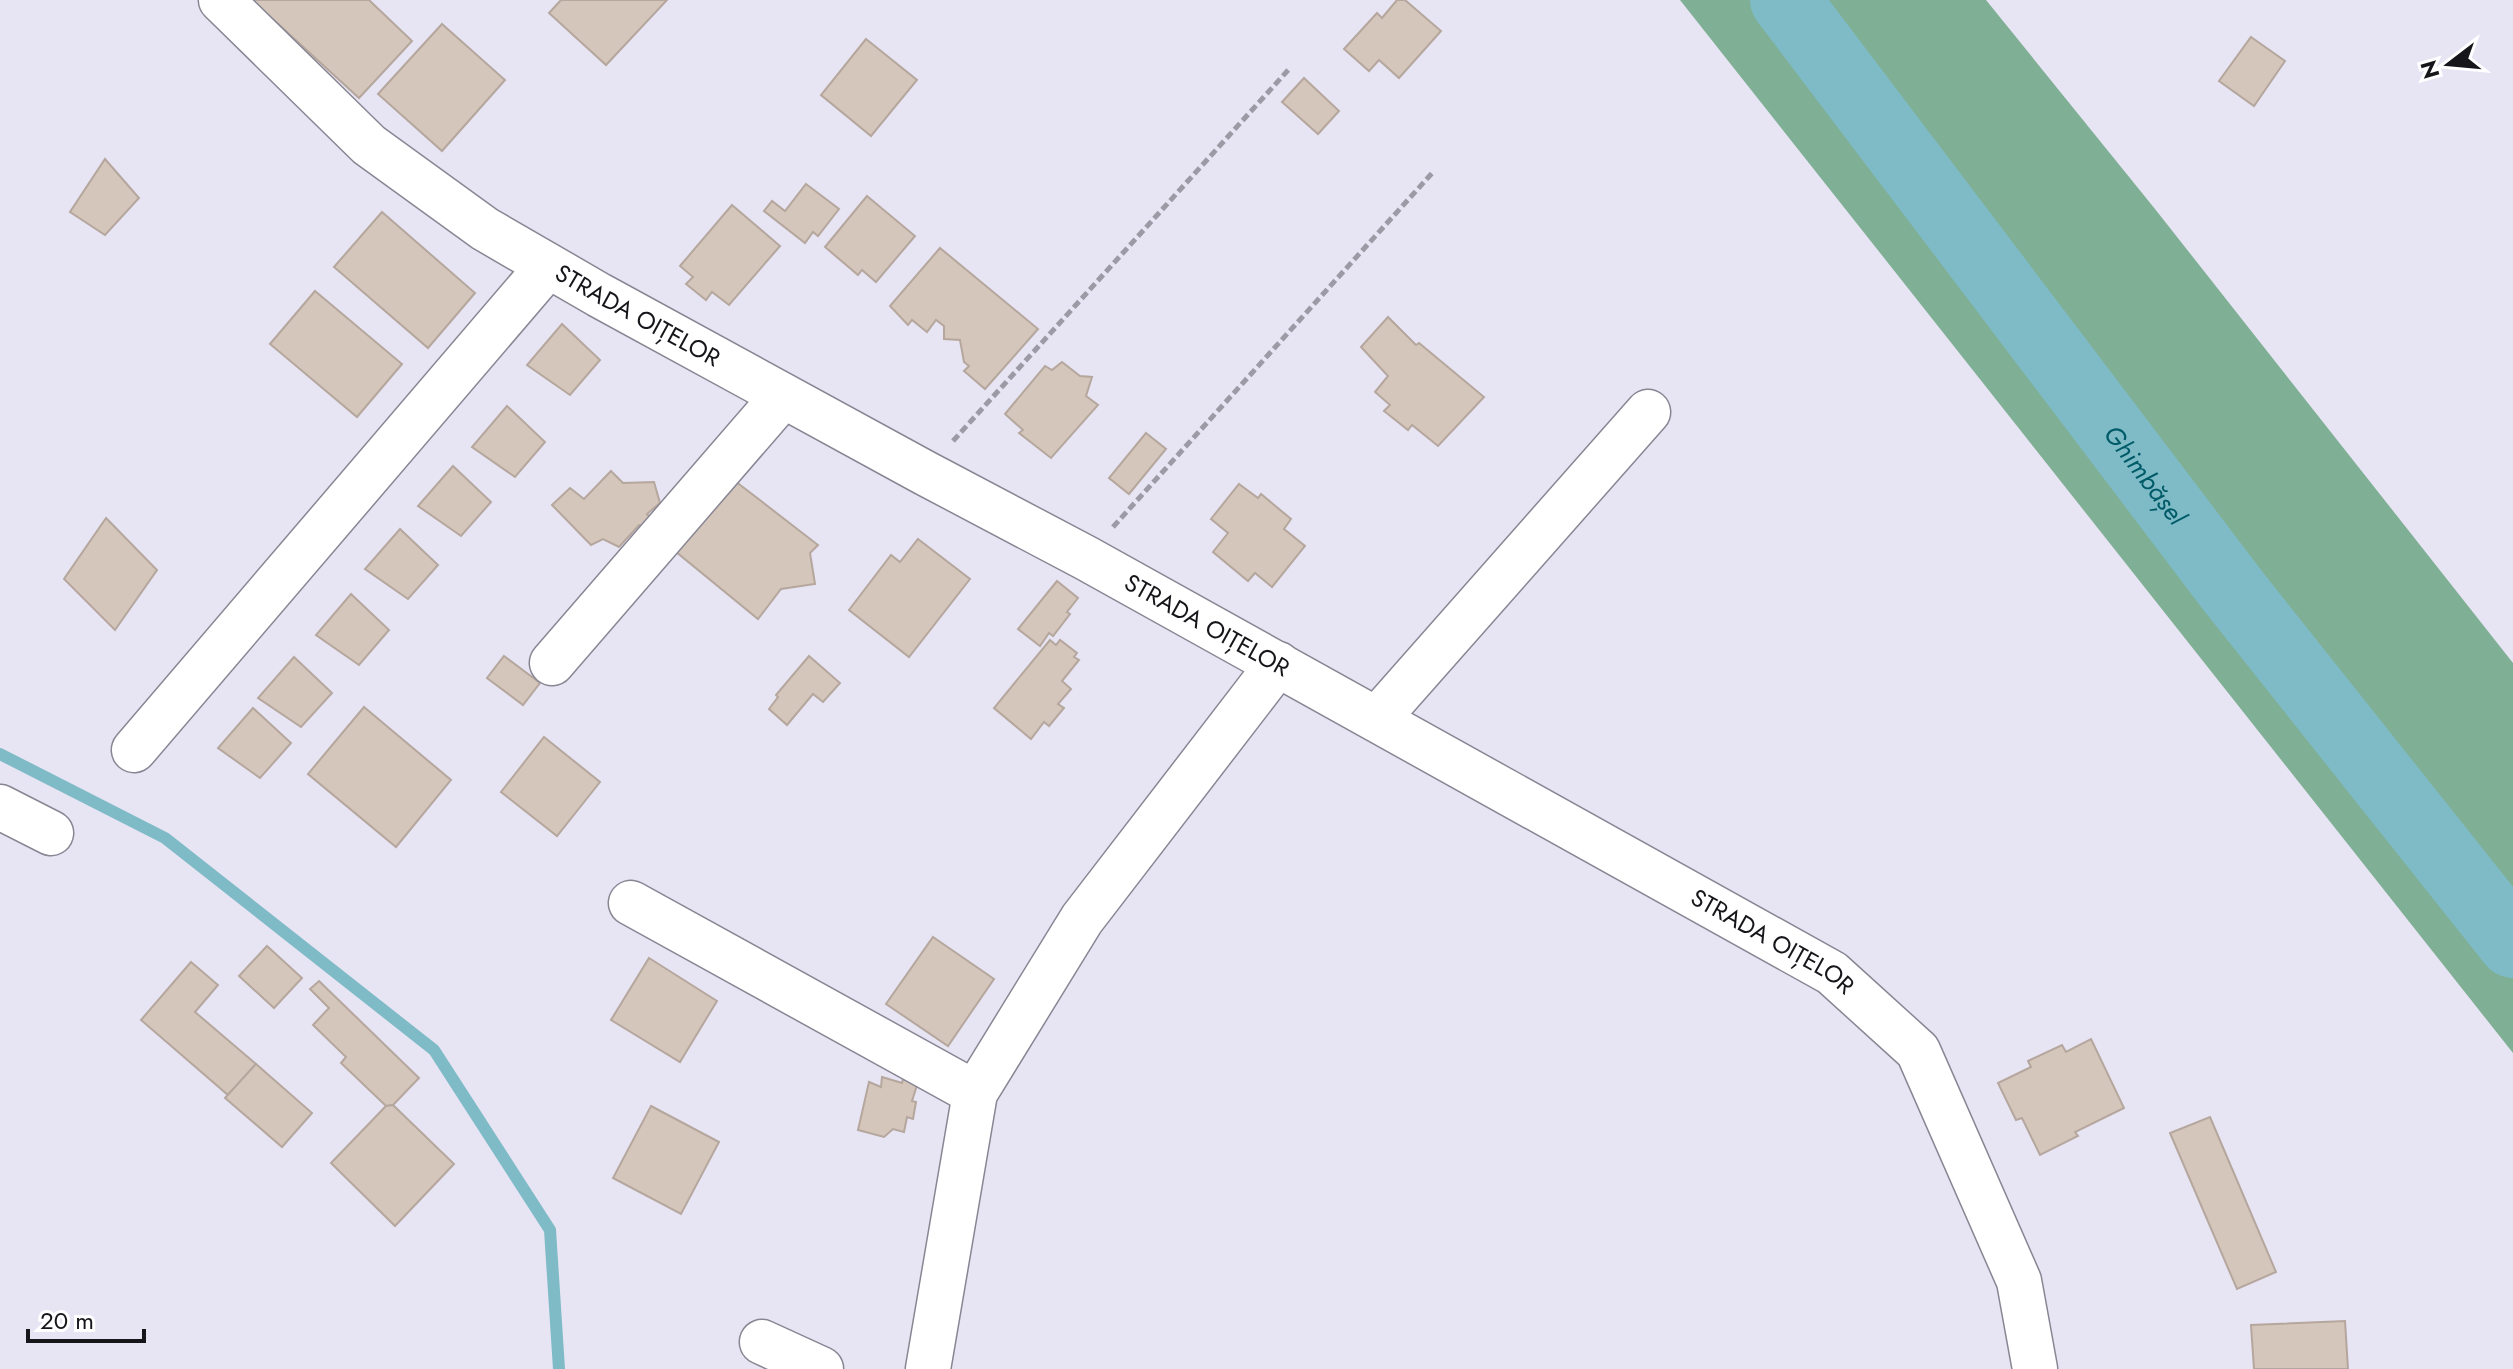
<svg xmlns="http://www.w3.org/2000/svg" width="2513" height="1369" viewBox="0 0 2513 1369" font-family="Jost,sans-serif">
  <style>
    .forest { fill: #7faf94 }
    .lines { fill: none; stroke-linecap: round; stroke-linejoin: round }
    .stream { stroke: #7fbbc7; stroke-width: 12 }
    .river { stroke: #7fbbc7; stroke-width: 70 }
    .building { fill: #d4c6bb; stroke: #b5a79d; stroke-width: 2 }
    .minor-casing { stroke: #898694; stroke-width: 47 }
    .path { stroke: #9c9aa5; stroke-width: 5; stroke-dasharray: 8 4; stroke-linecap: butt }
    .minor { stroke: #fff; stroke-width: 44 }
    .labels { text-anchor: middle; stroke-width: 8; stroke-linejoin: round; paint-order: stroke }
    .street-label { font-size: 24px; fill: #16151a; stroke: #fff }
    .water-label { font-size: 26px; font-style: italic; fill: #005b68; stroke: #fff }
  </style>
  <rect width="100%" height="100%" fill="#e7e4f3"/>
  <polygon class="forest" points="1680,0 1986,0 2155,209 2513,663 2513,1053"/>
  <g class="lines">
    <polyline class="stream" points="0,754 165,838 434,1050 550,1230 559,1369"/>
    <path class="river" id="s1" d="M1785 0 2233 591 2513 943"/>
  </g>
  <g class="building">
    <polygon points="252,0 369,0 412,41 359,98"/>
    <polygon points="561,0 667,0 606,65 549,13"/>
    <polygon points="1397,0 1405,0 1441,31 1399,78 1379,60 1369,71 1344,49 1377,13 1382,18"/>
    <polygon points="442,24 505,80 442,151 378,94"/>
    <polygon points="2251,37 2285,61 2254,106 2219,81"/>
    <polygon points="866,39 917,80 871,136 821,95"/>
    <polygon points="1304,78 1339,111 1318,134 1282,102"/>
    <polygon points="105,159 139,198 105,235 70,212"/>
    <polygon points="806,184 839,209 818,236 813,232 805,243 764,211 772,201 785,211"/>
    <polygon points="867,196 915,236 876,282 862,270 858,275 825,247"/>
    <polygon points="732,205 780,246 729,305 712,292 706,300 686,284 693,277 680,266"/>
    <polygon points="382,212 475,293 428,348 334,267"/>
    <polygon points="940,248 1038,329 985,389 964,371 969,366 964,362 960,340 944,339 944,326 936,320 927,332 912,320 908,325 890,306"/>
    <polygon points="315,291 402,364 357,417 270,344"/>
    <polygon points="1388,317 1416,345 1419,343 1484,397 1438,446 1412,425 1408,430 1384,411 1390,405 1375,392 1388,376 1361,347"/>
    <polygon points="562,324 600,360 570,395 527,365"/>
    <polygon points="1062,362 1080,376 1092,377 1086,396 1098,405 1051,458 1019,433 1023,430 1005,414 1045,366 1052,370"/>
    <polygon points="507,406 545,442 515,477 472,447"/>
    <polygon points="1146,433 1166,449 1129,494 1109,478"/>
    <polygon points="453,466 491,502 461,536 418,506"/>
    <polygon points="611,471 623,483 654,482 660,503 647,514 653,520 648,527 639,525 619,547 603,539 591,545 552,505 570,488 584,499"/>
    <polygon points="735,481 818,545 810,553 815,584 781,589 758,619 675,551"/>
    <polygon points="1239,484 1258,498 1261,494 1291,519 1284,529 1305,546 1272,587 1255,573 1248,581 1213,552 1228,533 1211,519"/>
    <polygon points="106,518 157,570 115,630 64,579"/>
    <polygon points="400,529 438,565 408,599 365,569"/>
    <polygon points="918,539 970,579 909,657 849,610 891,555 900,562"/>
    <polygon points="1057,581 1078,598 1067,612 1070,614 1053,636 1049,633 1040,646 1018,629"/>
    <polygon points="351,594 389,630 359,665 316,635"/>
    <polygon points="1050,640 1056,645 1060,640 1077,653 1074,657 1079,660 1062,681 1071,689 1058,704 1064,708 1049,726 1044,722 1031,739 994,708"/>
    <polygon points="504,656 540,683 523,705 487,678"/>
    <polygon points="809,656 840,683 823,702 813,694 787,725 769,709 778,697 776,695"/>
    <polygon points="294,657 332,693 301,727 258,698"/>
    <polygon points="364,707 451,780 396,847 308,774"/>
    <polygon points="253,708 291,743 260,778 218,748"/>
    <polygon points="544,737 600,782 557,836 501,792"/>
    <polygon points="933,937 994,979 948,1046 886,1004"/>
    <polygon points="267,946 302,978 274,1008 239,976"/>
    <polygon points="649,958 717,1001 680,1062 611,1020"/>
    <polygon points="191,962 218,985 195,1012 256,1064 228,1095 141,1020"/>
    <polygon points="319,981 419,1078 393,1105 386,1106 341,1063 346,1057 313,1025 329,1008 310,989"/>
    <polygon points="2091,1039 2124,1108 2075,1132 2078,1136 2040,1155 2022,1118 2016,1120 1998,1083 2031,1067 2028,1061 2062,1045 2066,1052"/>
    <polygon points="256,1064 312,1113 282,1147 225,1098"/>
    <polygon points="882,1077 902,1083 903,1079 918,1082 912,1101 916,1102 913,1119 907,1117 904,1132 893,1129 884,1137 858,1130 869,1082 881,1087"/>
    <polygon points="393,1105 454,1164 395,1226 331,1163 386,1106"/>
    <polygon points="651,1106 719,1142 681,1214 613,1178"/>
    <polygon points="2210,1117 2276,1272 2237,1289 2170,1133"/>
    <polygon points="2345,1321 2348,1369 2254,1369 2251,1325"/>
  </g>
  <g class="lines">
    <defs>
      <g id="minor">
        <path id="s2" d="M221 0 369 145 485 229 599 295 925 473 1086 558 1832 973 1918 1051 2019 1281 2035 1369"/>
        <polyline points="552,663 783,396"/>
        <polyline points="1377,719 1648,412"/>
        <polyline points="134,750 548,266"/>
        <polyline points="0,807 51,833"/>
        <polyline points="631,903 975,1093"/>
        <polyline points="762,1342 821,1369"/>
        <polyline points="928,1369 975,1093 1082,919 1278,664"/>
      </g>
    </defs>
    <use href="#minor" class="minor-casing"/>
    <g class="path">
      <polyline points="953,441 1290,68"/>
      <polyline points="1113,527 1434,171"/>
    </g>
    <use href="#minor" class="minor"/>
  </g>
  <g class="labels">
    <g class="street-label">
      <text dy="8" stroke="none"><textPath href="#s2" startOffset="526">STRADA OIȚELOR</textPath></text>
      <text dy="8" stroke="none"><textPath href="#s2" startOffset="1174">STRADA OIȚELOR</textPath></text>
      <text dy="8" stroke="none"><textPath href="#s2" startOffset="1822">STRADA OIȚELOR</textPath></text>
    </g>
    <g class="water-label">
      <text dy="9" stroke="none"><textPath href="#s1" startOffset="596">Ghimbășel</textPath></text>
    </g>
  </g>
  <g transform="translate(2449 64) rotate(254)" stroke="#ffffff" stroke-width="6" paint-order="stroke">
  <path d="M0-6L14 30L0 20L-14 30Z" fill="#16151a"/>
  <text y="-12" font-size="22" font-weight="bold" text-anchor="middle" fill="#16151a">N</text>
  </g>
  <path d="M28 1329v12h116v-12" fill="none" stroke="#16151a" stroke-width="4"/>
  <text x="40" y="1329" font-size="24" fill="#16151a" stroke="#ffffff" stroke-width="6" paint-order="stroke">20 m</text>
</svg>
